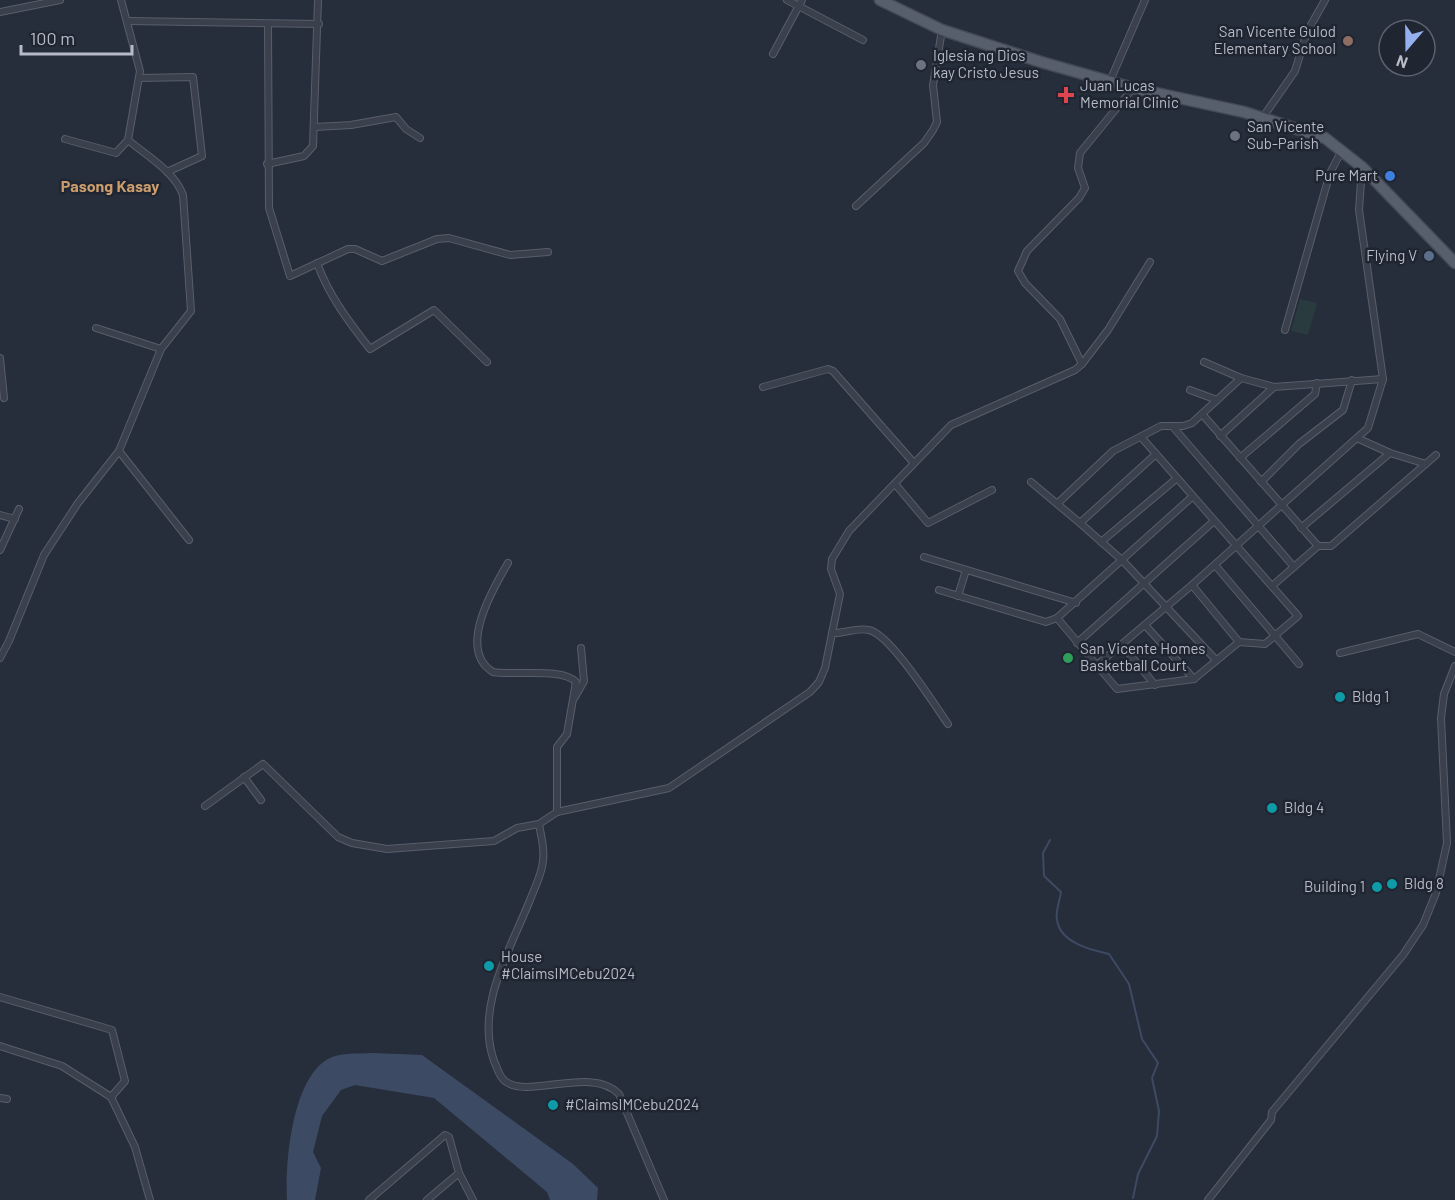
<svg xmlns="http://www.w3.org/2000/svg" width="1455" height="1200" viewBox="0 0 1455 1200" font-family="Barlow,sans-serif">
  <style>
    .green { fill: #293b3e }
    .water { fill: #3d4a63 }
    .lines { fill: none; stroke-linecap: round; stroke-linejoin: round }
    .stream { stroke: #3d4a63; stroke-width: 2 }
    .street-casing { stroke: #585e6a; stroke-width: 8 }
    .primary-casing { stroke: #434955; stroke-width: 13 }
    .street { stroke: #3a404c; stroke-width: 6 }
    .primary { stroke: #585f6c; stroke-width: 10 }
    .education-dot { fill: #8d6e63; stroke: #1f2531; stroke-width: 2 }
    .worship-dot { fill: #6b7280; stroke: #1f2531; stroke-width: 2 }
    .health-dot { fill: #e0444e; stroke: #1f2531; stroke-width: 2 }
    .shop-dot { fill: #3f7fe0; stroke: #1f2531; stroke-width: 2 }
    .service-dot { fill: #5c6f8a; stroke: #1f2531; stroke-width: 2 }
    .leisure-dot { fill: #2e9e5b; stroke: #1f2531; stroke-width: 2 }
    .culture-dot { fill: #0f9aa8; stroke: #1f2531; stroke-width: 2 }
    .labels { text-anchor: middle; stroke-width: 5; stroke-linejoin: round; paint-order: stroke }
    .poi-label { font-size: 15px; fill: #b6bbc7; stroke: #1f2531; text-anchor: start }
    .neighbourhood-label { font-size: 16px; font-weight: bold; fill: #cb9d6d; stroke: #1f2531 }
  </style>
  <rect width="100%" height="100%" fill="#262e3c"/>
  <polygon class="green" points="1300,299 1317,303 1308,335 1291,331"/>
  <path class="water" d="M373 1053 422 1055 573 1164 598 1188 597 1200H550L547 1192 434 1098 355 1085 341 1090 322 1116 313 1152 321 1168 315 1200H287C285 1163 292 1079 328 1059 340 1052 360 1054 373 1053Z"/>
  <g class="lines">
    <path class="stream" d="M1050 840 1043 853 1044 876 1061 892C1060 900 1055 912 1057 920 1060 943 1092 950 1109 954L1129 984 1142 1039 1158 1063 1152 1078 1159 1111 1157 1136 1138 1174 1133 1198"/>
    <defs>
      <g id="street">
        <polyline points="787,0 863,40"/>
        <polyline points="0,12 60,0"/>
        <polyline points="128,21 319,24"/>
        <polyline points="268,25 269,208 290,276 348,249 355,249 382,261 437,239 449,238 510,255 548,252"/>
        <polyline points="773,54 802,0"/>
        <polyline points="139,78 193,77 202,156 167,172"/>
        <polyline points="1110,81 1145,0"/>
        <polyline points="1263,117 1295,71 1307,32 1325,0"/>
        <polyline points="315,127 351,125 396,117 406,129 420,138"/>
        <polyline points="65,139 116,153 128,140"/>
        <polyline points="267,164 304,156 313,146 318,0"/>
        <polyline points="856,206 924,143 933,130 937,122 933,85 942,30"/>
        <path d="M317 263C329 296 349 322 370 349L434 310 487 362"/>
        <polyline points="96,328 161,349"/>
        <polyline points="1285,330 1330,173 1342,150"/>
        <polyline points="0,358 4,398"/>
        <polyline points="1204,362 1241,378"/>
        <polyline points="1082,364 1108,330 1150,262"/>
        <polyline points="763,387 828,369 833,371 913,462"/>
        <polyline points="1190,390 1217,400"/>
        <polyline points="1202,414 1318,546"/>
        <polyline points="1173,427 1294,567"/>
        <polyline points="1220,436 1274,387"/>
        <polyline points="1142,438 1298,616 1265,644 1239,642 1194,679 1117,689 1057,618 1193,496"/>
        <polyline points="1359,439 1390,453 1426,464"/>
        <polyline points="119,451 189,540"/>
        <polyline points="1156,454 1080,523 1123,561 1216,660"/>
        <polyline points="1240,458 1315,394 1317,383"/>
        <polyline points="1031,482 1080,523"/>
        <polyline points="1261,482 1299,444 1343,410 1352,380"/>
        <polyline points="896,485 928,523 992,490"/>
        <polyline points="1058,503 1113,451 1161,426 1183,426 1192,423 1241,378 1274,387 1383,379"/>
        <polyline points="0,515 15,519"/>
        <polyline points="1301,528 1390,453"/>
        <polyline points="1101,542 1176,479"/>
        <polyline points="0,550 19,509"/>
        <polyline points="924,557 1076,603"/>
        <path d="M508 563C492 590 457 650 493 672 514 676 562 667 576 682L567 734 557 747V812"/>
        <polyline points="1215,565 1299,664"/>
        <polyline points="1192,585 1239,642"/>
        <polyline points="1272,586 1318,546 1331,546 1436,455"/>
        <polyline points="939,590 1046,622 1057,618"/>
        <polyline points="958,596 966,570"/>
        <polyline points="1145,625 1194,679"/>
        <path d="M832 633C844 634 856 627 869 630 890 634 934 704 948 724"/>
        <polyline points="1077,643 1214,521"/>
        <polyline points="1122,645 1155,685"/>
        <polyline points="1340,653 1418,634 1455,652"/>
        <path d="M0 658 9 641 44 555 78 503 119 451 161 349 191 311 183 195C174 171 147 156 128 140L140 71 121 0"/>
        <polyline points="1097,665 1192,585 1368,428 1383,379 1359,210 1362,167"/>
        <polyline points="575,697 584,681 581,648"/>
        <polyline points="244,777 261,800"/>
        <polyline points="205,806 263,764 338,837 352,843 387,849 494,841 517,828 539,824 557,812 669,788 810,692 819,682 825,668 840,594 831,569 832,559 849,531 951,425 1075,370 1082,364 1060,319 1025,283 1018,271 1027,251 1079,198 1085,188 1078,168 1080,153 1133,88"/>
        <path d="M539 824C541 837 545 848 543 861 542 874 535 887 530 900 510 950 475 1007 494 1061 497 1067 499 1077 505 1081 527 1100 592 1065 619 1094L664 1200"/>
        <polyline points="0,997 112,1030 125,1081 111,1097 135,1147 150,1200"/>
        <polyline points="0,1046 62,1066 111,1097"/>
        <polyline points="0,1098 7,1099"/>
        <polyline points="369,1200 445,1135 449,1137 459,1173 473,1200"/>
        <polyline points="427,1200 459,1173"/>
        <polyline points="1208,1200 1271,1120 1272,1112 1403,955 1423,925 1436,893 1447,843 1441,718 1444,694 1455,666"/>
      </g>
      <polyline id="primary" points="880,0 942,30 1041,62 1133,88 1244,112 1325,138 1362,167 1455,263"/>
    </defs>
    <use href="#street" class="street-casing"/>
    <use href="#primary" class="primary-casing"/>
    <use href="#street" class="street"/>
    <use href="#primary" class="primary"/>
  </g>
  <circle class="education-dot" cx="1348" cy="41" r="6"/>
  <g class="worship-dot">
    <circle cx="921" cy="65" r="6"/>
    <circle cx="1235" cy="136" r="6"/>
  </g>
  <path class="health-dot" d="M1063 86h6v6h6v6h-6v6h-6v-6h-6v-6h6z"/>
  <circle class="shop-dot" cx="1390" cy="176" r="6"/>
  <circle class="service-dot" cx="1429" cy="256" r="6"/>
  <circle class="leisure-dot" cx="1068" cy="658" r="6"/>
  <g class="culture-dot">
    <circle cx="1340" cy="697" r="6"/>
    <circle cx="1272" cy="808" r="6"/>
    <circle cx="1392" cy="884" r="6"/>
    <circle cx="1377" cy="887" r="6"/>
    <circle cx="489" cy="966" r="6"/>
    <circle cx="553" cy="1105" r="6"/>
  </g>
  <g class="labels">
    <g class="poi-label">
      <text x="1336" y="37" text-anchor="end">San Vicente Gulod<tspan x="1336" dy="17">Elementary School</tspan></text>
      <text x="933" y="61">Iglesia ng Dios<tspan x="933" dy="17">kay Cristo Jesus</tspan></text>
      <text x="1080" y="91">Juan Lucas<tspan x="1080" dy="17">Memorial Clinic</tspan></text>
      <text x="1247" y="132">San Vicente<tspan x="1247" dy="17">Sub-Parish</tspan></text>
      <text x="1378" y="181" text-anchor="end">Pure Mart</text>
      <text x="1417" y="261" text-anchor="end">Flying V</text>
      <text x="1080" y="654">San Vicente Homes<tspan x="1080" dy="17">Basketball Court</tspan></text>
      <text x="1352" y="702">Bldg 1</text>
      <text x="1284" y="813">Bldg 4</text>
      <text x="1404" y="889">Bldg 8</text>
      <text x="1365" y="892" text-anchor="end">Building 1</text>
      <text x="501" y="962">House<tspan x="501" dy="17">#ClaimsIMCebu2024</tspan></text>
      <text x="565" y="1110">#ClaimsIMCebu2024</text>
    </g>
    <g class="neighbourhood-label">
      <text x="110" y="192">Pasong Kasay</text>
    </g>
  </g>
  <g transform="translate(1407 48) rotate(200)"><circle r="28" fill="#1f2531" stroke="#5b616d" stroke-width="1.5"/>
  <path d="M0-4.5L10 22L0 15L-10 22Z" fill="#94b0ee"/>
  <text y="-9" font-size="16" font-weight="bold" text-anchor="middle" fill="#b6bbc7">N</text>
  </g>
  <path d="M21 45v9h111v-9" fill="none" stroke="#b6bbc7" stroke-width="3"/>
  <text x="30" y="45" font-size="18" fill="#b6bbc7" stroke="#1f2531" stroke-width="4.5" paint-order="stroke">100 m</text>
</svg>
